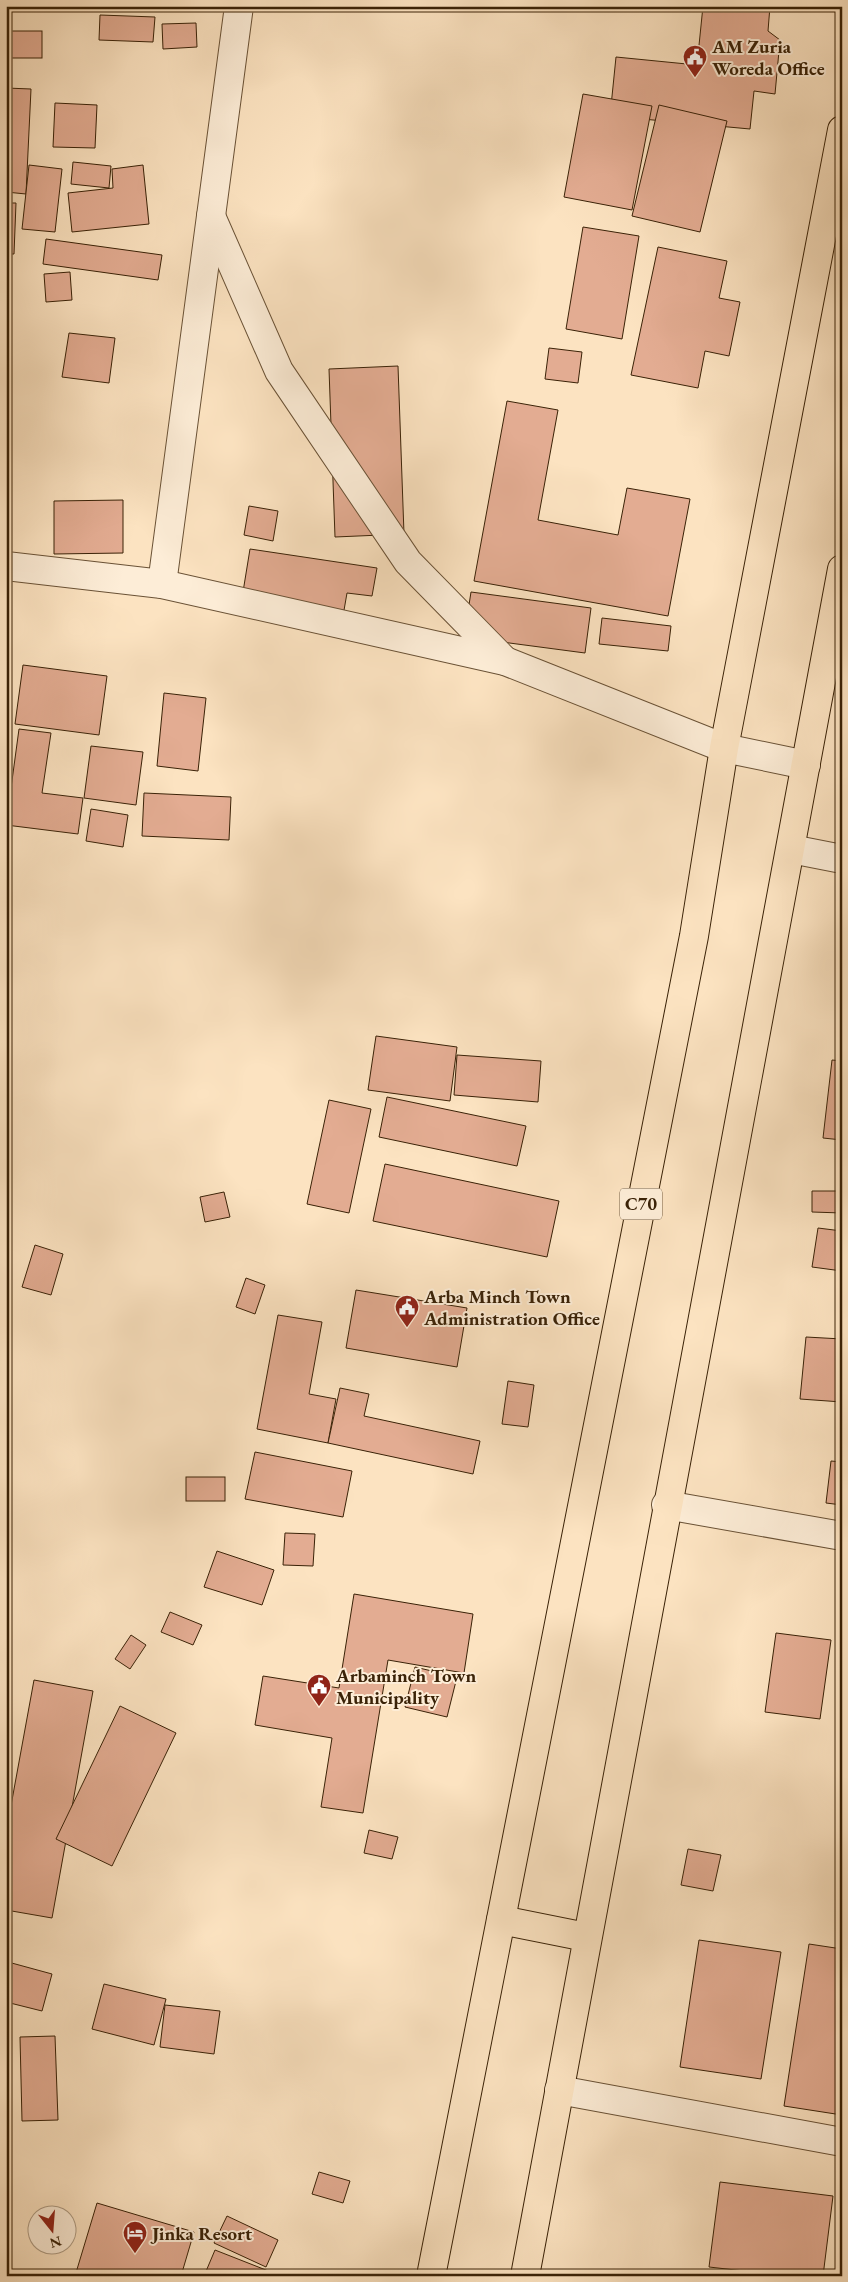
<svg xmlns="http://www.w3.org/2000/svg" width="848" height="2282" viewBox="0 0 848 2282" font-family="'EB Garamond',serif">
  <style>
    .building { fill: #e3ac92; stroke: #3a2207 }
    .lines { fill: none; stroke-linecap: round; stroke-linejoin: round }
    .minor-casing { stroke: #6a5236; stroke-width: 30 }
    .highway-casing { stroke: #3a2207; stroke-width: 30 }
    .minor { stroke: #fdedd7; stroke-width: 28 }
    .highway { stroke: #fce3c1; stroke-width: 28 }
    .labels { text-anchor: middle; stroke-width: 4; stroke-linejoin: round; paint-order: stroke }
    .shield { fill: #fdedd7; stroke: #745f45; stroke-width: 1 }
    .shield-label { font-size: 18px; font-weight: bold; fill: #3a2207 }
    .poi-label { font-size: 19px; font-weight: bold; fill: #3a2207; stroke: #fdedd7; text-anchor: start }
  </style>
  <rect width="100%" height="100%" fill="#fce3c1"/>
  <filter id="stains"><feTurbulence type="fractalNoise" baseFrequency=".004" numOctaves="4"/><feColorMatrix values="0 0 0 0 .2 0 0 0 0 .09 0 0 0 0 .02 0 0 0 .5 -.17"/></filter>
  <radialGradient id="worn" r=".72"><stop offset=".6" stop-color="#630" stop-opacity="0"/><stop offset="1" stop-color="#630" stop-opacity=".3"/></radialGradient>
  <g class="building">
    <polygon points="528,6 547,6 529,11"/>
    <polygon points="703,6 770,6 768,31 780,40 775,94 754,91 750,129 610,116 616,57 697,65"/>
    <polygon points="100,15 155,17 153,42 99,40"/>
    <polygon points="196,23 197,47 163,49 162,24"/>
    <rect x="6" y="31" width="36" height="27"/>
    <polygon points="6,88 31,89 26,194 6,192"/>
    <polygon points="583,94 652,106 632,210 564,197"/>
    <polygon points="55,103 97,105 95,148 53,147"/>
    <polygon points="659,105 727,121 700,232 632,216"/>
    <polygon points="73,162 111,166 109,188 71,184"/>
    <polygon points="29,165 62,169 55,232 22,229"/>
    <polygon points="143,165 149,224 72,232 68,193 113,188 112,169"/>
    <polygon points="6,203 16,203 14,254 6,254"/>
    <polygon points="583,227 639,236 622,339 566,329"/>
    <polygon points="46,239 162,255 158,280 43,264"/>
    <polygon points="658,247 727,261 719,298 740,302 729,356 705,351 698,388 631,375"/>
    <polygon points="70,272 72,300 46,302 44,274"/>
    <polygon points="69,333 115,338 109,383 62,377"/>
    <polygon points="549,348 582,352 578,383 545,379"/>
    <polygon points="398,366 404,534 335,537 329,369"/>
    <polygon points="507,401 558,410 538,520 618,535 627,488 690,499 668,616 474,581"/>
    <polygon points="123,500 123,553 54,554 54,501"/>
    <polygon points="249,506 278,511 273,541 244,535"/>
    <polygon points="250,549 377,568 372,596 347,593 343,616 242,598"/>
    <polygon points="471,592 591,608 585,653 464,637"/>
    <polygon points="602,618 671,626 668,651 599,644"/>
    <polygon points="6,661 10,662 6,688"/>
    <polygon points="23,665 107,676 99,735 15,724"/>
    <polygon points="164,693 206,698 198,771 157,766"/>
    <polygon points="19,729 51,733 42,793 83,798 78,834 6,825"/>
    <polygon points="91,746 143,752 136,805 84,798"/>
    <polygon points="144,793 231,797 229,840 142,836"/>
    <polygon points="91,809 128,815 123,847 86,841"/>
    <polygon points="376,1036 457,1047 450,1101 368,1090"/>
    <polygon points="457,1055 541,1061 538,1102 454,1095"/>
    <polygon points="832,1060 842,1061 842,1140 823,1138"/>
    <polygon points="387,1097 526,1126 517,1166 379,1137"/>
    <polygon points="329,1100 371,1109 349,1213 307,1204"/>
    <polygon points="385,1164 559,1201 547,1257 373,1221"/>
    <polygon points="812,1191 842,1191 842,1213 812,1212"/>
    <polygon points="224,1192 230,1217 205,1222 200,1197"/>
    <polygon points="818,1228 842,1231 842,1271 812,1267"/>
    <polygon points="35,1245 63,1254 51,1295 22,1287"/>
    <polygon points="246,1278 265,1285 255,1314 236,1307"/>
    <polygon points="356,1290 467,1308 457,1367 346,1348"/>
    <polygon points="278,1315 322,1322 309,1394 336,1399 328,1443 257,1429"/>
    <polygon points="806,1337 842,1339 842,1402 800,1399"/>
    <polygon points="508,1381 534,1385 528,1427 502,1424"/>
    <polygon points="340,1388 369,1394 364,1416 480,1441 473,1474 328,1443"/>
    <polygon points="255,1452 352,1471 343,1517 245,1499"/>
    <polygon points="831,1461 842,1462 842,1505 826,1503"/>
    <rect x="186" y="1477" width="39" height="24"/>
    <polygon points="285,1533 315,1534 313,1566 283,1565"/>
    <polygon points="217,1551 274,1570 262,1605 204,1587"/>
    <polygon points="354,1594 473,1614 464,1673 388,1660 363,1813 321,1807 332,1738 255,1725 263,1676 339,1688"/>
    <polygon points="170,1612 202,1625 193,1645 161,1632"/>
    <polygon points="776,1633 831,1640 820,1719 765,1712"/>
    <polygon points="131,1635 146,1645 130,1669 115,1659"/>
    <polygon points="415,1667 457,1677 447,1717 405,1707"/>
    <polygon points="34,1680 93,1691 52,1918 6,1910 6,1833"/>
    <polygon points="120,1706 176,1733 112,1866 56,1839"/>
    <polygon points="369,1830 398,1837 392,1859 364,1853"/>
    <polygon points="688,1849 721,1855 713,1891 681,1885"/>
    <polygon points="699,1940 781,1952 761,2079 680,2067"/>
    <polygon points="809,1944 842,1949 842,2115 784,2106"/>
    <polygon points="8,1962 52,1974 42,2011 6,2002"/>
    <polygon points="104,1984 166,1999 154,2045 92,2029"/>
    <polygon points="165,2005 220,2011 214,2054 160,2047"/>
    <polygon points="55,2036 58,2120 22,2121 20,2037"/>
    <polygon points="319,2172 350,2181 343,2203 312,2194"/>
    <polygon points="720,2182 833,2196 823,2276 788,2276 709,2267"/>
    <polygon points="97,2203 194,2232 181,2276 75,2276"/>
    <polygon points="227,2216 278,2240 266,2267 214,2243"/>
    <polygon points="215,2250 271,2272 270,2276 204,2276"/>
  </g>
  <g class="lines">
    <defs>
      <g id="minor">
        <polyline points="211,216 279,371 408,562 505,661"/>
        <polyline points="6,566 162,584 505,661 724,748 806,765"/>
        <polyline points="162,584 239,6"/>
        <polyline points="791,849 842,859"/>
        <polyline points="666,1505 842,1536"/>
        <polyline points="559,2090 842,2142"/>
      </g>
      <g id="highway">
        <polyline points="501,1920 586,1937"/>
        <polyline points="431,2276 694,936 724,748 842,130"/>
        <path d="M525 2276C628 1706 737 1138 842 569"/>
      </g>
    </defs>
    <use href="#minor" class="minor-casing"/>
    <use href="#highway" class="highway-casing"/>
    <use href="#minor" class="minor"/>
    <use href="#highway" class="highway"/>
  </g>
  <defs>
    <symbol id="civic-pin" viewBox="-11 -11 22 30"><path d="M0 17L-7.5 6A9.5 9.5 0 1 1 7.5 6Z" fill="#8f2418" stroke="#fdedd7"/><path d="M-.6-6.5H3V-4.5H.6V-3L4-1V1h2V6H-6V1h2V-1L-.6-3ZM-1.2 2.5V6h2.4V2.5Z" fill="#fff"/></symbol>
    <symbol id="hotel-pin" viewBox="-11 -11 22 30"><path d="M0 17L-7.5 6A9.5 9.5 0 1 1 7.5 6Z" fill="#8f2418" stroke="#fdedd7"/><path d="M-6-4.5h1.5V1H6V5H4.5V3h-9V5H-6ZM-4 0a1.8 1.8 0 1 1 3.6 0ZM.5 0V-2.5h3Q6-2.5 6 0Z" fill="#fff"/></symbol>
  </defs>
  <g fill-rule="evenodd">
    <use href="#civic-pin" x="681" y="43" width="28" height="38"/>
    <use href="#civic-pin" x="393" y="1293" width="28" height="38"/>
    <use href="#civic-pin" x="305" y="1672" width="28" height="38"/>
    <use href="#hotel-pin" x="121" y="2219" width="28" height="38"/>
  </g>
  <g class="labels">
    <rect class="shield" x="620" y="1188.5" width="42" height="31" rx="4"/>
    <g class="shield-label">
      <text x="641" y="1210">C70</text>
    </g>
    <g class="poi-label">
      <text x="712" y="53">AM Zuria<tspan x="712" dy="22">Woreda Office</tspan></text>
      <text x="424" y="1303">Arba Minch Town<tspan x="424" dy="22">Administration Office</tspan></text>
      <text x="336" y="1682">Arbaminch Town<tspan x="336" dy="22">Municipality</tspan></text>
      <text x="152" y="2240">Jinka Resort</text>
    </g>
  </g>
  <rect width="848" height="2282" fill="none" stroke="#fce3c1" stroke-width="25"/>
  <rect x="8" y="8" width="833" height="2267" fill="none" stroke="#3a2207" stroke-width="2.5"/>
  <rect x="12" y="12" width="823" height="2257" fill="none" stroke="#3a2207"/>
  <g transform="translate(52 2230) rotate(163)"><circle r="24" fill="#fdedd7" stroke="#af9c84"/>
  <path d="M0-4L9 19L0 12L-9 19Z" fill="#8f2418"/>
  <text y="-8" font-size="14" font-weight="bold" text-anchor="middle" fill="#3a2207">N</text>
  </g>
  <rect width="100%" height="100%" filter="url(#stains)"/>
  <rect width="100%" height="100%" fill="url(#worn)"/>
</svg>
